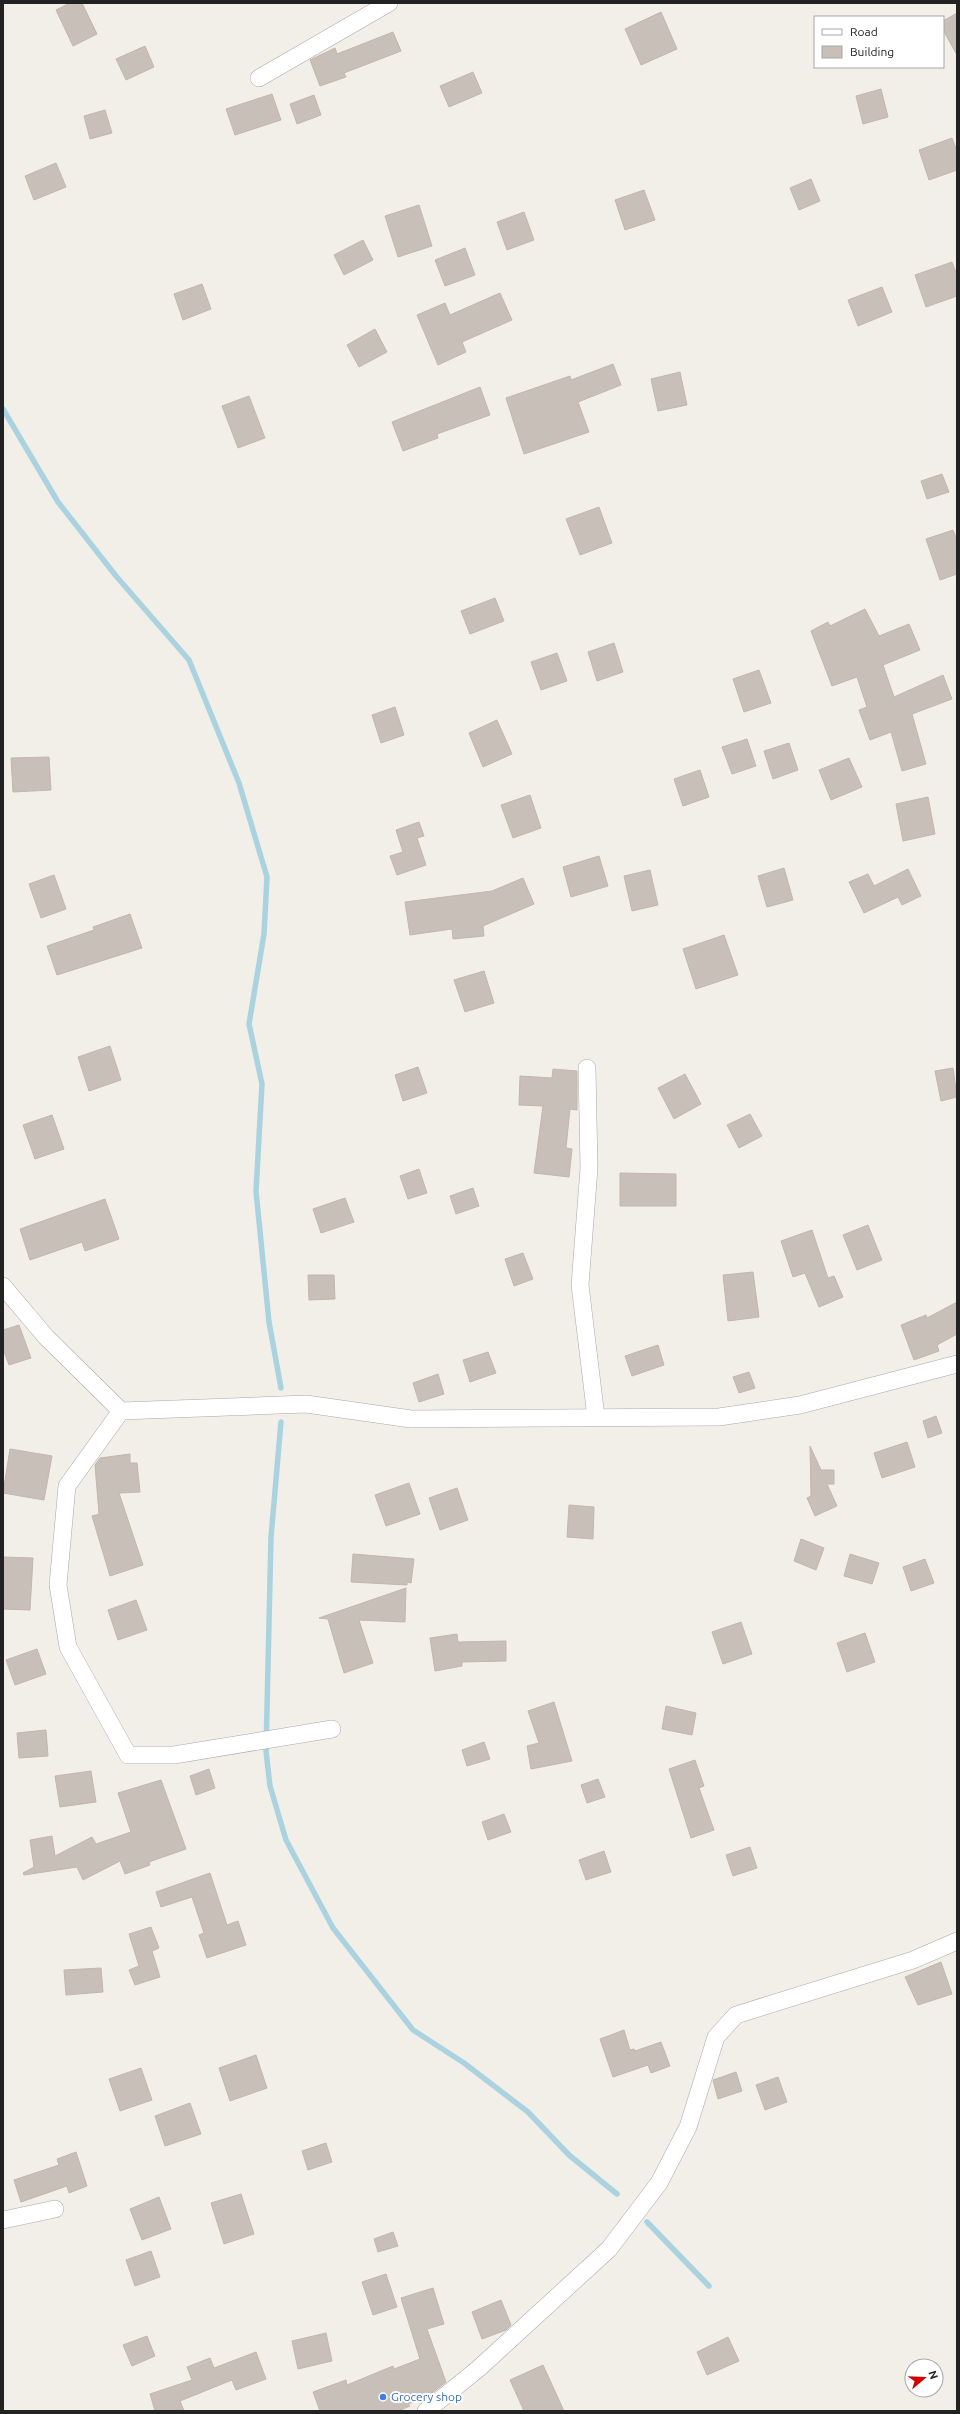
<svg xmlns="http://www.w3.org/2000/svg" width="960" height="2414" viewBox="0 0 960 2414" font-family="Ubuntu,sans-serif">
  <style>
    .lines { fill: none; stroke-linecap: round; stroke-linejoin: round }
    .stream { stroke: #aad3df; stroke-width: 5.5 }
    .building { fill: #c7bfb8; stroke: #c4b6ab }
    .street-casing { stroke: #a9a9a9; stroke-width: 18 }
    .street { stroke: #fff; stroke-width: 17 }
    .shop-dot { fill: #3f7fe0; stroke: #fff; stroke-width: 1.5 }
    .labels { text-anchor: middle; stroke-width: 4; stroke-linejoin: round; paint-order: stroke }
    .shop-label { font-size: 12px; fill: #366cbe; stroke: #fff; text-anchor: start }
  </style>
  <rect width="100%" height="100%" fill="#f2efe9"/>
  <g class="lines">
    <g class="stream">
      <polyline points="3,409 58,502 116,576 189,660 239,783 267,877 264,934 249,1024 262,1084 256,1191 269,1322 281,1388"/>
      <polyline points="281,1422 271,1537 266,1751 270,1786 286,1840 333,1928 413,2030 464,2063 528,2112 569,2155 617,2194"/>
      <polyline points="647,2222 709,2286"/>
    </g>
  </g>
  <g class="building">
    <polygon points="70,3 82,3 97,34 73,46 56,10"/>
    <polygon points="661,12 677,49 641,65 625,29"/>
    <polygon points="957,13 957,55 943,30 943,21"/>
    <polygon points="393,32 401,51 344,73 346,77 320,86 310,60 335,48 337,54"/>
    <polygon points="145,46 154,67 126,80 116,59"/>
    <polygon points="473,72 482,93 449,107 440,86"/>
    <polygon points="881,89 888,117 863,124 856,96"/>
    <polygon points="272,94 281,120 235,135 226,109"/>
    <polygon points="314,95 321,115 297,124 290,104"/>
    <polygon points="105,110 112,133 90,139 84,116"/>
    <polygon points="952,138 957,151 957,170 929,180 919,150"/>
    <polygon points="56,163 66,187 34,200 25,176"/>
    <polygon points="811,179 820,201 799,210 790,188"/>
    <polygon points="644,190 655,220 625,230 615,200"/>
    <polygon points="419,205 432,246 398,257 385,216"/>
    <polygon points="524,212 534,240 507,250 497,222"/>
    <polygon points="363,240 373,260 344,275 334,255"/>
    <polygon points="465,248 475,275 445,286 435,260"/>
    <polygon points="952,262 957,275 957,296 926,307 915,275"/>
    <polygon points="202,284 211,309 183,320 174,294"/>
    <polygon points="882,287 892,312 858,326 848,300"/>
    <polygon points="500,293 512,320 462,342 466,352 438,365 417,315 445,303 450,315"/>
    <polygon points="375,329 387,352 359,367 347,345"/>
    <polygon points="613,364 621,385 578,402 589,432 524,454 506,398 570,376 571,380"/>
    <polygon points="680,372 687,405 658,411 651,379"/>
    <polygon points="480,387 490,415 437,434 438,438 403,451 392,422"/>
    <polygon points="249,396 265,438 238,448 222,406"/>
    <polygon points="942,474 949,492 927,499 921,481"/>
    <polygon points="599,507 612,543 580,555 566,519"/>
    <polygon points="953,530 957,540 957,574 940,580 926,539"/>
    <polygon points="495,598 504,621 470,634 461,611"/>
    <polygon points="865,609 879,636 909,624 920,650 883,665 894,697 943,675 952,699 912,714 926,764 902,771 891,732 870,740 859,710 867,707 857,677 832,686 811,631 828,622 830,626"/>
    <polygon points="614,643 623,672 597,681 588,652"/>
    <polygon points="557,653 567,681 541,690 531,662"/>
    <polygon points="759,670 771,703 744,712 733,679"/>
    <polygon points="395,707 404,735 381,743 372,715"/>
    <polygon points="497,720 512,754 483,767 469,733"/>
    <polygon points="747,739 756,766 732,774 722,747"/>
    <polygon points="789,743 798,770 773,779 764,751"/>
    <polygon points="49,757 51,790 13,792 11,758"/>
    <polygon points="849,758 862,787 831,800 819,770"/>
    <polygon points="700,770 709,797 683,806 674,779"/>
    <polygon points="530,795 541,828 513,838 501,805"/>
    <polygon points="928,797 935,834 903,841 896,804"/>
    <polygon points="419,822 424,836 417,838 426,865 397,875 390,856 403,852 396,830"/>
    <polygon points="599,856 608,886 571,897 563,867"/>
    <polygon points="784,868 793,900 767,907 758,876"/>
    <polygon points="908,869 921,896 902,905 898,897 864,913 849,882 868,874 874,886"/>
    <polygon points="650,870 658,905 632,911 624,876"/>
    <polygon points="54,875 66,909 41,918 29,884"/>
    <polygon points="523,878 534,904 483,926 484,936 453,939 452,929 410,935 405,902 492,891"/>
    <polygon points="130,914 142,948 57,975 47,946 94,930 93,927"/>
    <polygon points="724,935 738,975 696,989 683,949"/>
    <polygon points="484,971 494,1003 465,1012 454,980"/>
    <polygon points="110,1046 121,1080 89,1091 78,1057"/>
    <polygon points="418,1067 427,1093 403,1101 395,1075"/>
    <polygon points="953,1068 957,1097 941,1101 935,1071"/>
    <polygon points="553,1069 577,1071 577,1110 570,1109 566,1148 572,1149 569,1177 534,1173 543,1106 519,1105 520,1076 552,1078"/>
    <polygon points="685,1074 701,1104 674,1119 658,1088"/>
    <polygon points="750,1114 762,1136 739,1148 727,1125"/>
    <polygon points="52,1115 64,1149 35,1159 23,1125"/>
    <polygon points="419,1169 427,1193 408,1199 400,1176"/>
    <polygon points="620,1173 676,1174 676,1206 620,1206"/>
    <polygon points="473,1188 479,1206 456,1214 450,1196"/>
    <polygon points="345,1198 354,1222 321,1233 313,1209"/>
    <polygon points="105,1199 119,1239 85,1251 82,1242 30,1260 20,1229"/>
    <polygon points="868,1225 882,1260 857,1270 843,1235"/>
    <polygon points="812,1230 828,1278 834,1276 843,1297 819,1307 805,1273 793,1277 781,1241"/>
    <polygon points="523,1253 533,1279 514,1286 505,1259"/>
    <polygon points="753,1272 759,1317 728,1321 723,1275"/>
    <polygon points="308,1275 334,1275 335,1299 309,1300"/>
    <polygon points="957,1302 957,1334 937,1345 939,1351 914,1360 901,1325 926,1315 927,1318"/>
    <polygon points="19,1325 31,1358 9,1365 3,1349 3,1330"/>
    <polygon points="658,1345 664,1365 632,1376 625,1356"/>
    <polygon points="488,1352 496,1373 470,1382 463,1360"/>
    <polygon points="749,1372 755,1388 739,1393 733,1377"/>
    <polygon points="438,1374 444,1394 419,1402 413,1383"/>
    <polygon points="936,1416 942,1433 928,1438 923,1421"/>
    <polygon points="907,1442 915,1467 882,1478 874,1453"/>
    <polygon points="810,1446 821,1470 834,1470 834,1484 827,1484 837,1506 815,1516 807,1498 811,1496"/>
    <polygon points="10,1449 52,1456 44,1500 3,1493"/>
    <polygon points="130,1454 130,1463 137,1463 140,1492 119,1493 143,1565 110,1576 92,1516 99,1514 95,1465 100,1458"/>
    <polygon points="409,1483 420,1514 386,1526 375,1495"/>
    <polygon points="457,1488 468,1520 440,1530 429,1498"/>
    <polygon points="569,1505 594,1507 593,1539 567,1537"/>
    <polygon points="801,1539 824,1548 816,1570 794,1561"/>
    <polygon points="353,1554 414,1559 411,1583 407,1582 407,1585 351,1582"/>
    <polygon points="850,1554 879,1563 872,1584 844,1576"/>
    <polygon points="3,1557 33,1558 30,1610 3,1609"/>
    <polygon points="925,1559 934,1583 911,1591 903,1567"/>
    <polygon points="406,1588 405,1622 359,1620 373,1663 344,1673 328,1619 319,1618"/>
    <polygon points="136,1600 147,1630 118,1640 108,1610"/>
    <polygon points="741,1622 752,1654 723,1664 712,1632"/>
    <polygon points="865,1633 875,1662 847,1672 837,1643"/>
    <polygon points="457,1634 458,1642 506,1641 506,1661 462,1662 462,1666 435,1671 430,1638"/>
    <polygon points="37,1649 46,1674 15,1685 6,1660"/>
    <polygon points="554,1702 572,1761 531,1769 527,1746 539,1743 528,1711"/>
    <polygon points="666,1706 696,1713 692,1735 662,1729"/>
    <polygon points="46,1730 48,1756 19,1758 17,1733"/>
    <polygon points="484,1742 490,1759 467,1766 462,1750"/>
    <polygon points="695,1760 704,1786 699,1788 714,1830 691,1838 669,1769"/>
    <polygon points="209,1769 215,1788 196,1795 190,1776"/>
    <polygon points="91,1771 96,1802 60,1807 55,1776"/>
    <polygon points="598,1779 605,1797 587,1803 581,1785"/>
    <polygon points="161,1780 186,1849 149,1862 150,1865 125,1874 120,1861 83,1880 77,1867 24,1875 23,1873 34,1867 30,1840 52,1836 55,1856 92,1837 96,1844 131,1832 118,1793"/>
    <polygon points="504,1814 511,1832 488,1840 482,1822"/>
    <polygon points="750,1847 757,1868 733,1876 726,1855"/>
    <polygon points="604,1851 611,1872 586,1880 579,1860"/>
    <polygon points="210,1873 227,1925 238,1921 246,1945 207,1958 199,1935 204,1933 192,1897 161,1907 156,1892"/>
    <polygon points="151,1927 159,1948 152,1951 160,1977 135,1985 129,1970 139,1966 129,1934"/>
    <polygon points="941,1962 952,1994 918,2005 905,1977"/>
    <polygon points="101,1968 103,1992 66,1995 64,1970"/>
    <polygon points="624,2030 630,2050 634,2049 635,2051 661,2042 670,2066 651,2073 648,2065 613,2077 600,2039"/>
    <polygon points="256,2055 267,2088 230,2101 219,2068"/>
    <polygon points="141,2068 152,2100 120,2111 109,2079"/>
    <polygon points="736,2072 742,2091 718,2099 713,2080"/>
    <polygon points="778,2077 787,2102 765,2110 756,2085"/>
    <polygon points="190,2103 201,2134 165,2146 155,2116"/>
    <polygon points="326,2143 332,2162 308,2170 302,2151"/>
    <polygon points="76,2152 87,2186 69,2193 67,2186 21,2202 14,2180 59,2165 57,2159"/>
    <polygon points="241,2194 254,2234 224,2244 211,2203"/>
    <polygon points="159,2197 171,2229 142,2240 130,2209"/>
    <polygon points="393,2232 398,2246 378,2252 374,2239"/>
    <polygon points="151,2251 160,2277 135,2286 126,2260"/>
    <polygon points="386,2274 397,2307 373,2315 362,2282"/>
    <polygon points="433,2288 444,2324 427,2329 446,2382 427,2397 408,2404 410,2406 398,2411 320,2411 313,2392 346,2380 347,2385 393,2366 394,2369 420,2359 401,2298"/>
    <polygon points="501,2300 511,2325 506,2330 482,2339 472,2312"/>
    <polygon points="326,2333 332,2361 298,2369 292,2341"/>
    <polygon points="147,2336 155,2356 132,2366 123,2345"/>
    <polygon points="728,2337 739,2361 707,2375 697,2352"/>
    <polygon points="256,2352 266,2379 236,2390 232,2380 180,2401 184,2411 155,2411 150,2394 192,2380 187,2367 210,2358 214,2368"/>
    <polygon points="543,2365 564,2411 524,2411 510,2380"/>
  </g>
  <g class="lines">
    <defs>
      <g id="street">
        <polyline points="259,78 389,3"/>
        <polyline points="587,1068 589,1168 580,1285 596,1417"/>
        <polyline points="3,1286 46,1337 121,1411 306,1404 411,1419 719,1417 800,1405 957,1364"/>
        <polyline points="121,1411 67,1486 58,1585 68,1647 128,1755 174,1755 332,1729"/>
        <polyline points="3,2220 55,2209"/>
        <polyline points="426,2411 478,2369 609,2249 659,2183 688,2127 716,2037 736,2015 913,1960 957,1941"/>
      </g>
    </defs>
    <use href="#street" class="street-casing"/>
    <use href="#street" class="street"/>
  </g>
  <circle class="shop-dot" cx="383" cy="2397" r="4"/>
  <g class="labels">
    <g class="shop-label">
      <text x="391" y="2401">Grocery shop</text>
    </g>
  </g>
  <rect width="960" height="2414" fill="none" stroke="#222222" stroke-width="8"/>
  <rect x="814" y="16" width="130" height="52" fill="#ffffff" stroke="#a7a7a7"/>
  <rect x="822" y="29" width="20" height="6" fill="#ffffff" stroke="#a7a7a7"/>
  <text x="850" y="36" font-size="12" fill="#222222">Road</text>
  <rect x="822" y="46" width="20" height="12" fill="#c7bfb8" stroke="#a7a7a7"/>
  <text x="850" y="56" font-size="12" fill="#222222">Building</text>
  <g transform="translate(924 2378) rotate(71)"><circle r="19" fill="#ffffff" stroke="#a7a7a7"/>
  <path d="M0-3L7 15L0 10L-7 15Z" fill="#d40000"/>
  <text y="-6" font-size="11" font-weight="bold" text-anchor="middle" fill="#222222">N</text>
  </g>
</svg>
